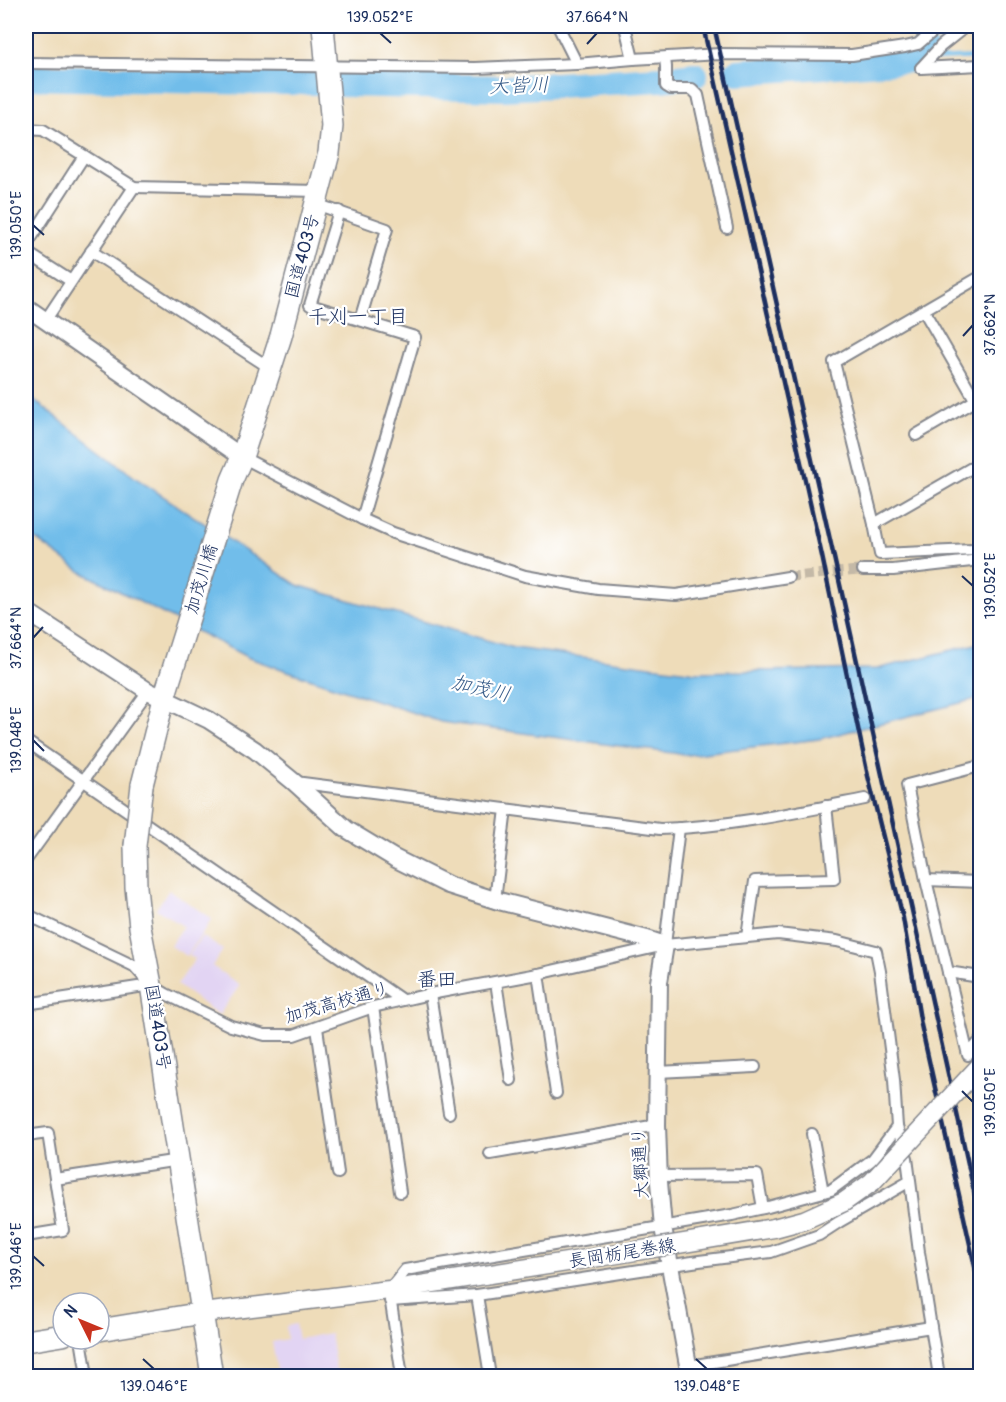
<svg xmlns="http://www.w3.org/2000/svg" width="1006" height="1402" viewBox="0 0 1006 1402" font-family="Pangolin,'Klee One',sans-serif">
  <style>
    .built { fill: #e2d4f3 }
    .water { fill: #71bdea; stroke: #4676a4; stroke-width: 1.5 }
    .lines { fill: none; stroke-linecap: round; stroke-linejoin: round }
    .stream { stroke: #71bdea; stroke-width: 4.5 }
    .river { stroke: #71bdea; stroke-width: 26 }
    .street-tunnel { stroke: #c4b9a7; stroke-width: 10; stroke-dasharray: 10 5; stroke-linecap: butt }
    .street-casing { stroke: #84868c; stroke-width: 14 }
    .secondary-casing { stroke: #84868c; stroke-width: 20 }
    .primary-casing { stroke: #84868c; stroke-width: 21 }
    .highway-casing { stroke: #84868c; stroke-width: 24 }
    .street { stroke: #fff; stroke-width: 10 }
    .secondary { stroke: #fff; stroke-width: 16 }
    .primary { stroke: #fff; stroke-width: 18 }
    .highway { stroke: #fff; stroke-width: 21 }
    .rail { stroke: #1b2f5e; stroke-width: 4.5 }
    .primary-bridge-casing { stroke: #84868c; stroke-width: 21; stroke-linecap: butt }
    .highway-bridge-casing { stroke: #84868c; stroke-width: 24; stroke-linecap: butt }
    .primary-bridge { stroke: #fff; stroke-width: 18 }
    .highway-bridge { stroke: #fff; stroke-width: 21 }
    .ticks { fill: none; stroke: #1b2f5e; stroke-width: 2 }
    .labels { text-anchor: middle; stroke-width: 4.5; stroke-linejoin: round; paint-order: stroke }
    .street-label { font-size: 18px; fill: #1b2f5e; stroke: #fff }
    .water-label { font-size: 20px; font-style: italic; fill: #355a88; stroke: #fff }
    .neighbourhood-label { font-size: 20px; fill: #1b2f5e; stroke: #fff }
    .neatline { fill: none; stroke: #1b2f5e; stroke-width: 2 }
    .ticks-label { font-size: 15px; text-anchor: middle; fill: #1b2f5e }
  </style>
  <rect width="100%" height="100%" fill="#fff"/>
  <filter id="ink" filterUnits="userSpaceOnUse"><feTurbulence type="fractalNoise" baseFrequency=".0167" numOctaves="2"/><feDisplacementMap in="SourceGraphic" scale="12" xChannelSelector="R" yChannelSelector="G"/><feConvolveMatrix kernelMatrix="1 2 1 2 8 2 1 2 1" color-interpolation-filters="sRGB"/></filter>
  <filter id="wash" filterUnits="userSpaceOnUse"><feTurbulence type="fractalNoise" baseFrequency=".008" numOctaves="4" result="noise"/><feDisplacementMap in="SourceGraphic" scale="24" xChannelSelector="R" yChannelSelector="G"/><feGaussianBlur stdDeviation="1.35" result="paint"/><feColorMatrix in="noise" values="0 0 0 0 0 0 0 0 0 0 0 0 0 0 0 0 0 1.4 0 .05"/><feComposite in="paint" operator="in"/></filter>
  <g filter="url(#wash)">
    <rect width="100%" height="100%" fill="#eedcb9"/>
    <g class="built">
      <polygon points="169,890 212,919 187,956 170,946 183,926 156,909"/>
      <polygon points="202,936 223,950 212,966 240,985 219,1015 177,985 195,959 189,955"/>
      <polygon points="295,1324 298,1339 330,1333 337,1376 278,1376 272,1342 287,1339 286,1326"/>
    </g>
    <polygon class="water" points="26,394 137,479 297,585 514,648 696,672 877,669 980,643 980,698 819,739 687,755 441,722 249,658 80,571 26,532"/>
    <g class="lines">
      <polyline class="stream" points="911,60 980,57"/>
      <g class="river">
        <polyline points="947,31 952,26"/>
        <polyline points="737,72 911,60 925,50"/>
        <polyline points="26,77 258,82 315,82"/>
        <polyline points="343,84 503,88 661,79 695,75"/>
      </g>
    </g>
  </g>
  <g filter="url(#ink)">
    <g class="lines">
      <polyline class="street-tunnel" points="788,577 863,570"/>
      <defs>
        <g id="street">
          <polyline points="558,26 577,64"/>
          <polyline points="625,26 633,59"/>
          <polyline points="665,58 666,67 666,86 671,89 692,89 698,95 727,228"/>
          <polyline points="26,63 475,68 577,64 633,59 720,54 852,55 905,47 918,44 939,26"/>
          <polyline points="921,68 941,46 966,26"/>
          <polyline points="921,68 980,65"/>
          <polyline points="26,129 43,130 134,187 319,191"/>
          <polyline points="316,204 387,229 360,320"/>
          <polyline points="339,211 310,305 415,337 362,519"/>
          <polyline points="26,246 84,156"/>
          <polyline points="91,251 270,368"/>
          <polyline points="26,252 71,281"/>
          <polyline points="980,277 834,362 874,524 980,463"/>
          <polyline points="924,311 980,408"/>
          <polyline points="45,321 134,187"/>
          <polyline points="916,435 976,400"/>
          <polyline points="242,457 362,519 393,533 525,576 598,589 676,595 788,577"/>
          <polyline points="874,524 880,554 973,550 980,556"/>
          <polyline points="863,570 893,570 980,560"/>
          <polyline points="26,741 402,1000"/>
          <polyline points="980,766 907,785 926,880 948,972 980,977"/>
          <path d="M295 782 660 829C728 827 798 812 865 799"/>
          <polyline points="26,860 148,691"/>
          <polyline points="926,880 980,882"/>
          <polyline points="495,900 506,809"/>
          <polyline points="26,914 134,966 151,985 166,994 231,1026 265,1035 294,1035 373,1007 430,994 538,974 665,945 778,934 837,941 876,951 880,971 894,1080 897,1127 907,1158 910,1181 839,1222 819,1235 771,1252 699,1261 477,1295 390,1301"/>
          <polyline points="747,937 755,881 834,879 826,806"/>
          <polyline points="665,945 679,828"/>
          <polyline points="948,972 968,1055 980,1041"/>
          <polyline points="538,974 556,1093"/>
          <polyline points="496,982 511,1080"/>
          <polyline points="430,994 449,1113"/>
          <polyline points="26,1004 151,985"/>
          <polyline points="373,1007 400,1192"/>
          <polyline points="317,1028 338,1173"/>
          <polyline points="658,1072 755,1067"/>
          <polyline points="812,1134 823,1192"/>
          <polyline points="26,1136 48,1133 63,1230 26,1236"/>
          <polyline points="490,1154 657,1125"/>
          <polyline points="659,1176 757,1175 763,1208"/>
          <polyline points="55,1179 179,1160"/>
          <polyline points="910,1181 919,1252 931,1327"/>
          <polyline points="477,1295 490,1376"/>
          <polyline points="81,1339 87,1376"/>
          <polyline points="689,1366 931,1327 939,1376"/>
          <polyline points="402,1376 389,1290 405,1270 732,1215 768,1207 831,1190 873,1159 897,1127"/>
        </g>
        <g id="secondary">
          <polyline points="26,307 242,457"/>
          <polyline points="26,611 148,691 209,720 255,750 294,782 346,829 394,858 448,885 495,900 647,939 665,945 659,982 657,1125 659,1182 663,1227 690,1376"/>
        </g>
        <polyline id="primary" points="203,1313 389,1290 618,1254"/>
        <g id="highway">
          <polyline points="142,785 164,698 232,480 242,457 281,336 329,153 332,126 323,26"/>
          <polyline points="135,846 136,887 140,927 151,985 212,1376"/>
          <polyline points="99,1330 203,1313"/>
          <polyline points="26,1341 63,1335"/>
        </g>
      </defs>
      <use href="#street" class="street-casing"/>
      <use href="#secondary" class="secondary-casing"/>
      <use href="#primary" class="primary-casing"/>
      <use href="#highway" class="highway-casing"/>
      <use href="#street" class="street"/>
      <use href="#secondary" class="secondary"/>
      <use href="#primary" class="primary"/>
      <use href="#highway" class="highway"/>
      <g class="rail">
        <polyline points="703,26 822,556 868,776 903,918 921,1025 980,1289"/>
        <polyline points="714,26 833,553 980,1218"/>
      </g>
      <defs>
        <polyline id="primary-bridge" points="618,1254 774,1228 804,1220 844,1202 872,1182 980,1066"/>
        <polyline id="highway-bridge" points="135,846 142,785"/>
      </defs>
      <use href="#primary-bridge" class="primary-bridge-casing"/>
      <use href="#highway-bridge" class="highway-bridge-casing"/>
      <use href="#primary-bridge" class="primary-bridge"/>
      <use href="#highway-bridge" class="highway-bridge"/>
    </g>
  </g>
  <path class="ticks" d="M380 33 391 43M587 44 597 33M33 225 44 235M963 336 973 325M962 576 973 586M33 638 43 627M33 740 44 751M962 1091 973 1102M33 1256 44 1266M143 1359 154 1369M696 1359 707 1369"/>
  <g class="labels">
    <g class="street-label">
      <text transform="translate(302 256) rotate(-75)" y="6">国道403号</text>
      <text transform="translate(201 579) rotate(-73)" y="6">加茂川橋</text>
      <text transform="translate(337 1002) rotate(-16)" y="6">加茂高校通り</text>
      <text transform="translate(158 1027) rotate(81)" y="6">国道403号</text>
      <text transform="translate(640 1163) rotate(-93)" y="6">大郷通り</text>
      <text transform="translate(622 1253) rotate(-9)" y="6">長岡栃尾巻線</text>
    </g>
    <g class="water-label">
      <text transform="translate(519 85) rotate(-2)" y="7">大皆川</text>
      <text transform="translate(481 688) rotate(13)" y="7">加茂川</text>
    </g>
    <g class="neighbourhood-label">
      <text x="358" y="323">千刈一丁目</text>
      <text x="437" y="986">番田</text>
    </g>
  </g>
  <rect width="1006" height="1402" fill="none" stroke="#fff" stroke-width="66"/>
  <g transform="translate(81 1321) rotate(313)"><circle r="28" fill="#ffffff" stroke="#a4acbf" stroke-width="1.5"/>
  <path d="M0-4.5L10 22L0 15L-10 22Z" fill="#c8321e"/>
  <text y="-9" font-size="16" font-weight="bold" text-anchor="middle" fill="#1b2f5e">N</text>
  </g>
  <rect x="33" y="33" width="940" height="1336" class="neatline"/>
  <g class="ticks-label">
    <text x="380" y="22">139.052°E</text>
    <text x="597" y="22">37.664°N</text>
    <text transform="translate(16 225) rotate(-90)" y="5">139.050°E</text>
    <text transform="translate(990 325) rotate(-90)" y="5">37.662°N</text>
    <text transform="translate(990 586) rotate(-90)" y="5">139.052°E</text>
    <text transform="translate(16 638) rotate(-90)" y="5">37.664°N</text>
    <text transform="translate(16 740) rotate(-90)" y="5">139.048°E</text>
    <text transform="translate(990 1102) rotate(-90)" y="5">139.050°E</text>
    <text transform="translate(16 1256) rotate(-90)" y="5">139.046°E</text>
    <text x="154" y="1391">139.046°E</text>
    <text x="707" y="1391">139.048°E</text>
  </g>
</svg>
